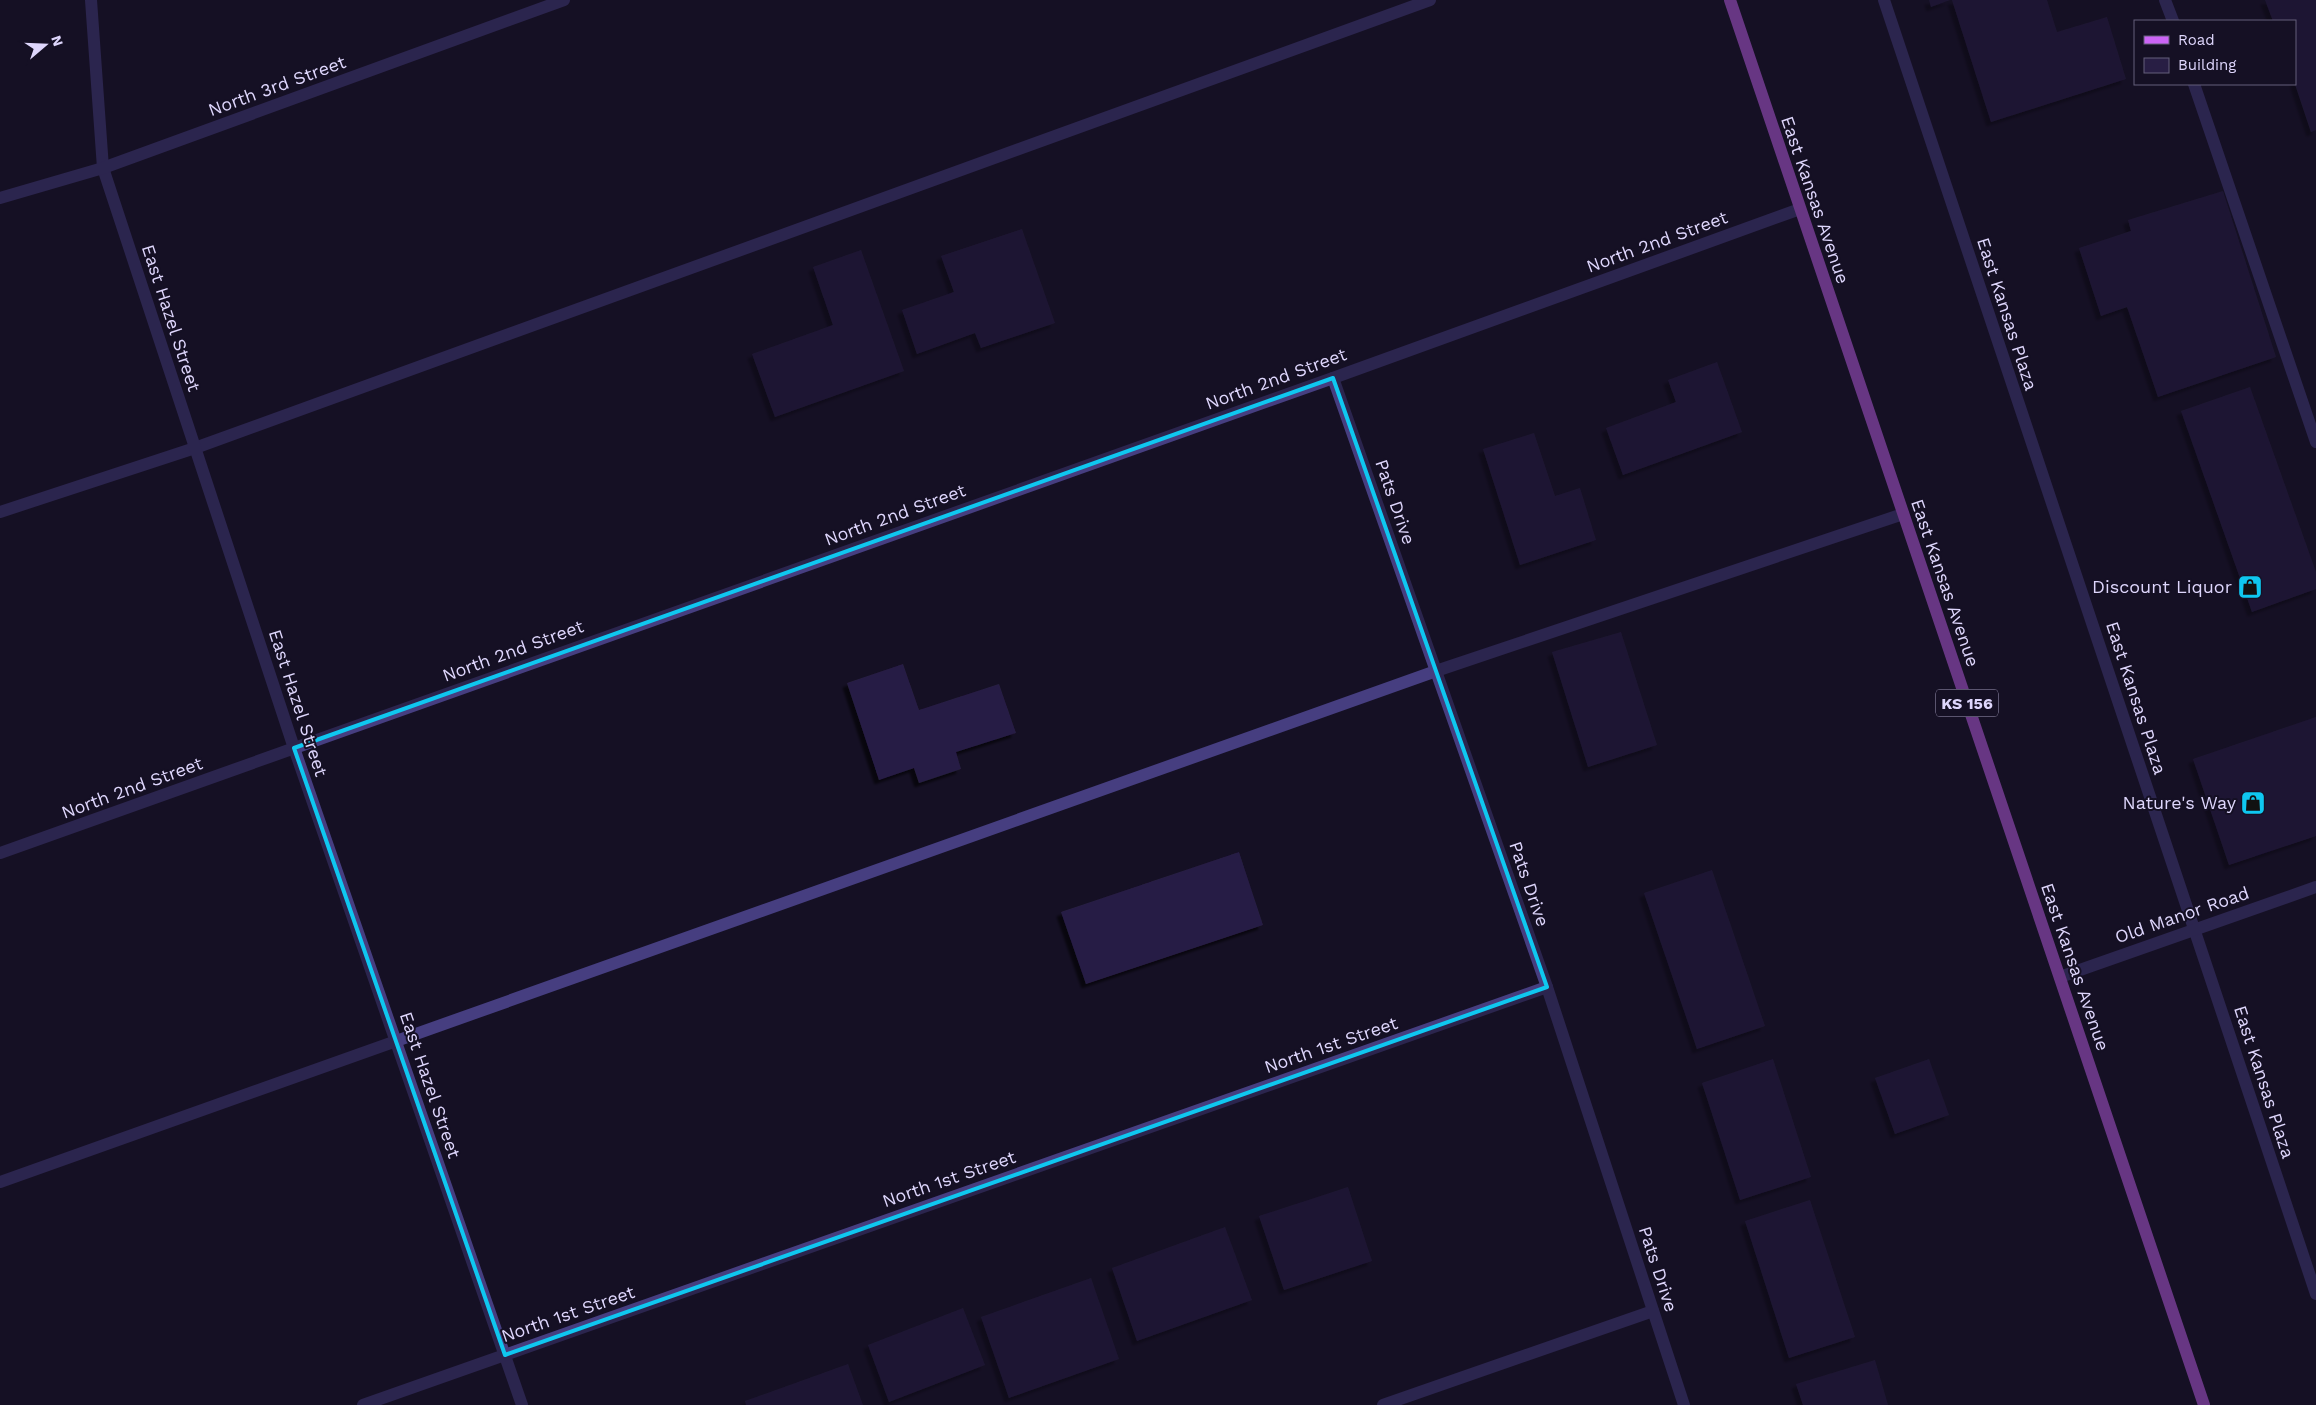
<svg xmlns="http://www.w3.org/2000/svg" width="2316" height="1405" viewBox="0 0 2316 1405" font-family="'Work Sans',sans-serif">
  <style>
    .building { fill: #281e44; filter: url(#shadow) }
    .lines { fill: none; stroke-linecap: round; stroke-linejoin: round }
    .service { stroke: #463e80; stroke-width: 12 }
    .minor { stroke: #463e80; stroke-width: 12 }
    .primary { stroke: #cb64f5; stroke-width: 12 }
    .marked { fill: none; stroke: #0fc7f0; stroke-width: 4; stroke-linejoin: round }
    .labels { text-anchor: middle; stroke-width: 4; stroke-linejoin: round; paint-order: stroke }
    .shield { fill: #151024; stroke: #a29bbb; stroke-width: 1 }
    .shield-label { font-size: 16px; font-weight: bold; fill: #ded6fc }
    .street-label { font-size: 18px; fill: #ded6fc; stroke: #151024 }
    .poi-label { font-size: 18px; fill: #ded6fc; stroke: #151024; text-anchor: end }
  </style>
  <defs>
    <filter id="shadow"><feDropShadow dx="-4.5" dy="4.5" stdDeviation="1" flood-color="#0009"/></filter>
  </defs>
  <rect width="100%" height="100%" fill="#151024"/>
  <g class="building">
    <polygon points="1929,0 1950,0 1931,7"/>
    <polygon points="1952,0 2047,0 2057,32 2107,17 2126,79 1991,122"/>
    <polygon points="2265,0 2316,0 2316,130 2311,132 2295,84 2295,21 2273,21"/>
    <polygon points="2223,191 2276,357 2158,397 2127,307 2101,316 2079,248 2131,231 2128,220"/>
    <polygon points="1022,229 1055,323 981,348 975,333 917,354 902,310 954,292 941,256"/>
    <polygon points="861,250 904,371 775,417 752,354 833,325 813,267"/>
    <polygon points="1717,362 1742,432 1623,475 1606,428 1676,402 1668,380"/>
    <polygon points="2250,387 2316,572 2316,589 2252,612 2181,411"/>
    <polygon points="1534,433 1555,496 1580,488 1596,540 1520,565 1483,449"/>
    <polygon points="1621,632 1657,745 1588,767 1552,652"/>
    <polygon points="903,664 919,710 999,684 1016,733 956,752 961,769 919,783 914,768 879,780 847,683"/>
    <polygon points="2316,717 2316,836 2229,865 2193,759"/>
    <polygon points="1239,852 1263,925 1086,984 1061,912"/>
    <polygon points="1712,870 1765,1026 1697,1049 1644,893"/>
    <polygon points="1773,1059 1811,1177 1740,1200 1702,1083"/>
    <polygon points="1929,1059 1949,1115 1895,1134 1875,1078"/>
    <polygon points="1348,1187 1372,1261 1284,1290 1259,1216"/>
    <polygon points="1810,1200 1855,1337 1789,1358 1745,1221"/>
    <polygon points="1225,1227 1252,1300 1137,1341 1112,1268"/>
    <polygon points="1091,1278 1119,1359 1009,1398 981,1317"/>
    <polygon points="963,1308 985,1365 889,1402 868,1345"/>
    <polygon points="1875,1360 1888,1405 1803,1405 1796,1384"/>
    <polygon points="848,1364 863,1405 746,1405 745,1401"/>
  </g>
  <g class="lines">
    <g class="service">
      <polyline points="2165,0 2173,21"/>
      <polyline points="2194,84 2316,442"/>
      <polyline points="0,512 195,448 1430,0"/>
      <polyline points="0,1182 1436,671 1903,514"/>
      <polyline points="1383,1405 1653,1311"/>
    </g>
    <g class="minor">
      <polyline points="91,0 103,168 294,748 522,1405"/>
      <polyline points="1884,0 2316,1294"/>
      <polyline points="0,198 103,168 564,0"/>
      <polyline points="1333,378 1547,987 1684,1405"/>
      <polyline points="0,853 1333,378 1800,209"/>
      <polyline points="2060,977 2316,887"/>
      <polyline points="363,1405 1547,987"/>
    </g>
    <polyline class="primary" points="1730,0 2204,1405"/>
  </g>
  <path d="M0 0H2316V1405H0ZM1333 378 1547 987 505 1355 294 748Z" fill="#151024" fill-opacity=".55" fill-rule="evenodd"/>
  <path class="marked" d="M1333 378 1547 987 505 1355 294 748Z"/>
  <defs>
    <symbol id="shop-square" viewBox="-11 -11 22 22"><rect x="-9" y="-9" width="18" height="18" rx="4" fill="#0fc7f0" stroke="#151024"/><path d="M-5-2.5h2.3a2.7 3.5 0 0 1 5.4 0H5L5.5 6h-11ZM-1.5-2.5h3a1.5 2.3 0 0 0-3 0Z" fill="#111"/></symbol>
  </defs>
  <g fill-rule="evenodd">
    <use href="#shop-square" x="2236" y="573" width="28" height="28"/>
    <use href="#shop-square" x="2239" y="789" width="28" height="28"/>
  </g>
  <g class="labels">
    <rect class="shield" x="1936" y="689.5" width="62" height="27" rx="4"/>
    <g class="shield-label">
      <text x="1967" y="709">KS 156</text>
    </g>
    <g class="street-label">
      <text transform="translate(277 86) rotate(-20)" y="6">North 3rd Street</text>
      <text transform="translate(1815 200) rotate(71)" y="6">East Kansas Avenue</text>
      <text transform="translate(1657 242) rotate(-20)" y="6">North 2nd Street</text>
      <text transform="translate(2007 314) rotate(72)" y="6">East Kansas Plaza</text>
      <text transform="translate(171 318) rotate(72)" y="6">East Hazel Street</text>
      <text transform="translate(1276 379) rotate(-20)" y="6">North 2nd Street</text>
      <text transform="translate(1395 502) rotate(71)" y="6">Pats Drive</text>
      <text transform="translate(895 515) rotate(-20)" y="6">North 2nd Street</text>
      <text transform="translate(1945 583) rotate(71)" y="6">East Kansas Avenue</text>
      <text transform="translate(513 651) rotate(-20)" y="6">North 2nd Street</text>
      <text transform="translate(2136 698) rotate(72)" y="6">East Kansas Plaza</text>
      <text transform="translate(298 703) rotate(72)" y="6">East Hazel Street</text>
      <text transform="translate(132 788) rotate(-20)" y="6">North 2nd Street</text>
      <text transform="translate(1529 884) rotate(71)" y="6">Pats Drive</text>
      <text transform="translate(2182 915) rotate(-19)" y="6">Old Manor Road</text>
      <text transform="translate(2075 967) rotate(71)" y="6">East Kansas Avenue</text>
      <text transform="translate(1331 1045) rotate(-19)" y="6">North 1st Street</text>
      <text transform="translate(2264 1082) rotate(72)" y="6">East Kansas Plaza</text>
      <text transform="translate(430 1085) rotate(71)" y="6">East Hazel Street</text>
      <text transform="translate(949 1179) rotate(-19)" y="6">North 1st Street</text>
      <text transform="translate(1658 1269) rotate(72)" y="6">Pats Drive</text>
      <text transform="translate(568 1314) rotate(-19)" y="6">North 1st Street</text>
    </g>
    <g class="poi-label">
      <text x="2232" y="593">Discount Liquor</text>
      <text x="2236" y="809">Nature's Way</text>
    </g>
  </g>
  <rect x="2134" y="20" width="162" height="65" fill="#151024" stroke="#655f7a"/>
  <rect x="2144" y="36" width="25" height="8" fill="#cb64f5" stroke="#655f7a"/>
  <text x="2178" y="45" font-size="15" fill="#ded6fc">Road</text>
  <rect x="2144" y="58" width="25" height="15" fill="#281e44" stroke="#655f7a"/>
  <text x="2178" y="70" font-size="15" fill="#ded6fc">Building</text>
  <g transform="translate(45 45) rotate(71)" stroke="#151024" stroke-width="4" paint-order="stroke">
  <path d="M0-4L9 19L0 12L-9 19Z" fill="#ded6fc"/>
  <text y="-8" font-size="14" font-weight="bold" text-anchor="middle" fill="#ded6fc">N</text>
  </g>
</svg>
